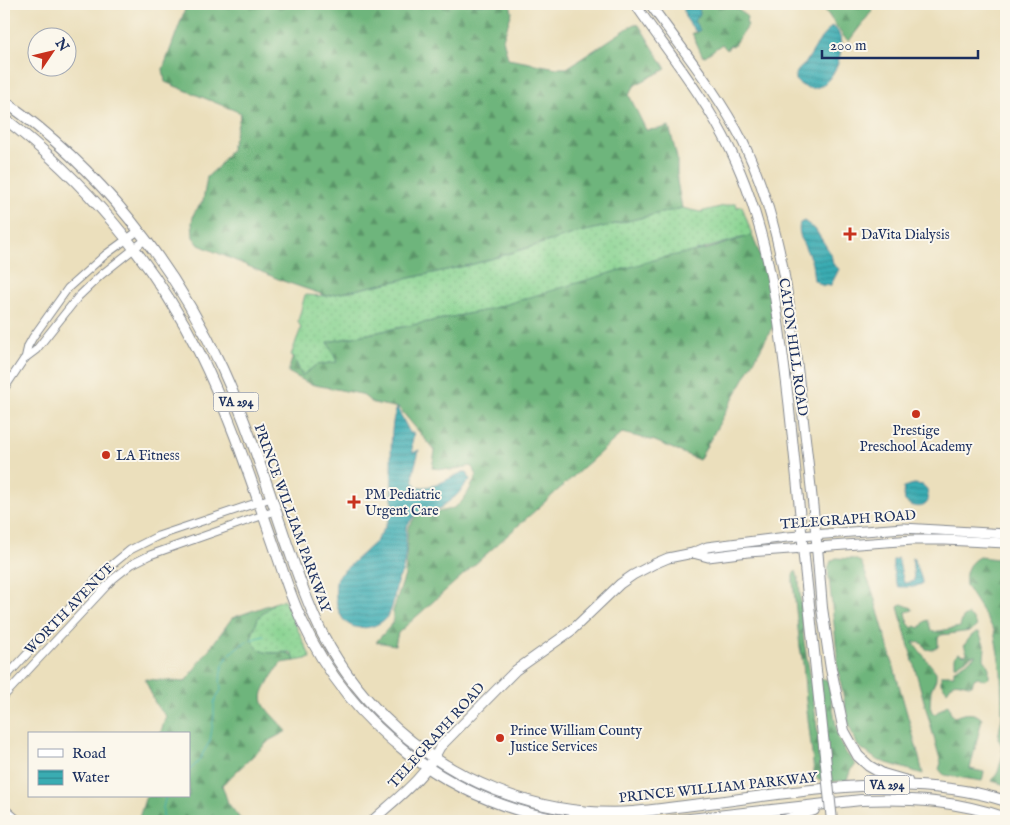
<svg xmlns="http://www.w3.org/2000/svg" width="1010" height="825" viewBox="0 0 1010 825" font-family="'IM FELL English',serif">
  <style>
    .grass { fill: url(#grass-dots); stroke: #528178 }
    .forest { fill: url(#forest-firs); stroke: #44726c }
    .water { fill: url(#water-rules); stroke: #2a6e88 }
    .lines { fill: none; stroke-linecap: round; stroke-linejoin: round }
    .stream { stroke: #3aacb2; stroke-width: 1 }
    .minor-casing { stroke: #83878d; stroke-width: 9 }
    .major-casing { stroke: #83878d; stroke-width: 11 }
    .highway-casing { stroke: #83878d; stroke-width: 12 }
    .minor { stroke: #fff; stroke-width: 7 }
    .major { stroke: #fff; stroke-width: 9 }
    .highway { stroke: #fff; stroke-width: 10 }
    .highway-bridge-casing { stroke: #83878d; stroke-width: 12; stroke-linecap: butt }
    .highway-bridge { stroke: #fff; stroke-width: 10 }
    .poi-dot { fill: #c8321e; stroke: #fbf7ec; stroke-width: 2 }
    .labels { text-anchor: middle; stroke-width: 4; stroke-linejoin: round; paint-order: stroke }
    .shield { fill: #fbf7ec; stroke: #5e6b89; stroke-width: 1 }
    .shield-label { font-size: 12px; font-weight: bold; fill: #1b2f5e }
    .poi-label { font-size: 14px; fill: #1b2f5e; stroke: #fbf7ec; text-anchor: start }
    .street-label { font-size: 14px; fill: #1b2f5e; stroke: #fbf7ec }
  </style>
  <defs>
    <pattern id="grass-dots" width="8" height="8" patternUnits="userSpaceOnUse" patternTransform="scale(1.25)"><rect width="8" height="8" fill="#88d391"/><path d="M2 2h.1M6 6h.1" fill="none" stroke="#75b57f" stroke-width="1.8" stroke-linecap="round"/></pattern>
    <pattern id="forest-firs" width="22" height="20" patternUnits="userSpaceOnUse" patternTransform="scale(1.25)"><rect width="22" height="20" fill="#6eb57b"/><path d="M5 1l3.5 6h-7zM16 11l3.5 6h-7z" fill="#5a9468"/></pattern>
    <pattern id="water-rules" width="6" height="5" patternUnits="userSpaceOnUse" patternTransform="scale(1.25)"><rect width="6" height="5" fill="#3aacb2"/><path d="M0 2.5h6" fill="none" stroke="#308c94"/></pattern>
  </defs>
  <rect width="100%" height="100%" fill="#fbf7ec"/>
  <filter id="ink" filterUnits="userSpaceOnUse"><feTurbulence type="fractalNoise" baseFrequency=".02" numOctaves="2"/><feDisplacementMap in="SourceGraphic" scale="10" xChannelSelector="R" yChannelSelector="G"/><feConvolveMatrix kernelMatrix="1 2 1 2 8 2 1 2 1" color-interpolation-filters="sRGB"/></filter>
  <filter id="wash" filterUnits="userSpaceOnUse"><feTurbulence type="fractalNoise" baseFrequency=".0096" numOctaves="4" result="noise"/><feDisplacementMap in="SourceGraphic" scale="20" xChannelSelector="R" yChannelSelector="G"/><feGaussianBlur stdDeviation="1.12" result="paint"/><feColorMatrix in="noise" values="0 0 0 0 0 0 0 0 0 0 0 0 0 0 0 0 0 1.4 0 .05"/><feComposite in="paint" operator="in"/></filter>
  <g filter="url(#wash)">
    <rect width="100%" height="100%" fill="#ebdfbc"/>
    <g class="grass">
      <polygon points="736,203 737,207 742,206 752,235 487,310 328,342 338,362 316,365 302,376 293,356 291,355 301,328 298,321 305,295 327,296 474,264 573,234 682,208 700,212"/>
      <polygon points="284,600 311,658 295,661 293,655 290,652 266,653 260,651 253,644 251,638 258,618 274,603"/>
    </g>
    <g class="forest">
      <polygon points="187,4 510,4 512,12 503,39 508,59 557,68 567,68 634,24 639,25 666,69 635,85 629,95 646,130 659,129 669,126 677,158 677,181 682,208 573,234 474,264 327,296 283,281 199,245 193,237 192,222 194,213 203,201 207,177 218,167 231,149 241,113 165,82 163,69"/>
      <path d="M696 4C720 4 729 0 747 17L746 22 748 25 733 46 730 45 727 50 722 44 705 56 702 55 692 33 697 32 694 21 700 14 699 9Z"/>
      <polygon points="821,4 870,4 872,11 849,41 843,36"/>
      <path d="M752 235 765 267 776 321 699 460 655 441 622 433 398 633 395 645 376 642 393 623V611L405 575 408 528 417 514C457 510 459 512 477 475L471 466 451 470 432 468 435 451 399 408 373 403 361 394 310 384 288 372 293 356 302 376 316 365 337 362 328 342 487 310 660 258 708 249Z"/>
      <path d="M979 557 998 559 1006 564V785L992 781 998 772 1003 754 1001 744 998 738 1002 717 1001 672 994 630 966 586C964 574 967 563 979 557Z"/>
      <polygon points="836,558 854,559 861,562 873,593 917,749 923,774 877,760 858,746 849,726 837,663 837,652 828,569 831,561"/>
      <polygon points="796,571 799,581 804,643 810,674 823,774 823,778 821,781 818,780 814,772 813,763 806,701 803,663 800,647 793,582 793,574"/>
      <path d="M274 603 258 618 251 638C263 667 290 641 295 661L281 663C255 701 255 698 287 731L270 740 222 785 228 803 242 821H138L146 796H189V734H160L166 716 156 705 145 679 185 682 232 618Z"/>
      <path d="M902 604 912 608 913 610 906 612 908 623 912 628 915 626 920 628 925 621 928 620 931 630 934 632 960 627 963 617 968 615 972 618 977 626 971 631 941 635 938 638V647L932 650 926 649 922 643 913 642 936 672V679L931 690 930 706 932 712 935 714 948 704 951 714 955 717C963 713 975 711 982 719L970 769 984 772 982 781 944 775 939 769 941 763 898 607 899 605Z"/>
      <path d="M979 632 985 647 984 659 989 668V678L984 680 978 677 974 679 972 685C966 686 960 681 953 683L947 691 941 683V675H954V670C961 665 968 662 975 656L976 655H973L955 666V656L959 653 965 655 967 653 964 645C969 640 971 633 979 632Z"/>
      <polygon points="820,678 828,680 838,737 846,753 856,765 851,769 847,780 831,782"/>
    </g>
    <g class="water">
      <polygon points="683,4 696,4 699,9 700,14 694,21 700,30 699,31 695,31 685,17"/>
      <path d="M832 26C856 38 828 113 795 80 794 73 800 68 805 64L821 38Z"/>
      <path d="M804 221 815 229 831 254 833 264 839 269 831 285 823 286 814 280C813 275 813 269 812 264 809 251 796 237 800 223Z"/>
      <path d="M397 408 410 433H414L412 443 413 453 419 450C417 462 408 479 418 488L436 485 463 472H467L470 480 456 496 439 509 417 512 406 527C406 540 406 556 403 569 402 575 398 578 397 583 394 594 394 608 387 617 377 629 353 633 343 619 335 608 334 590 337 577L376 541 385 527 394 506 392 500C392 479 388 425 397 408Z"/>
      <path d="M914 484 923 485 927 489 928 501C924 510 911 507 905 501L903 487Z"/>
      <path d="M898 558 904 583 914 581 912 557 914 559C915 567 923 577 922 584L914 587H899C894 580 892 569 893 560Z"/>
    </g>
    <g class="lines">
      <g class="stream">
        <path d="M189 771 198 762 210 741 214 715V702L221 690C216 659 236 642 264 636"/>
        <polyline points="163,821 163,807 166,796"/>
      </g>
    </g>
  </g>
  <g filter="url(#ink)">
    <g class="lines">
      <defs>
        <g id="minor">
          <polyline points="25,359 28,346 33,337 68,288 105,255 138,231"/>
          <polyline points="4,389 24,359 36,350 78,297 101,275 145,240"/>
          <polyline points="4,679 102,573 130,550 158,536 271,498"/>
          <polyline points="4,696 113,579 132,564 150,555 275,511"/>
          <polyline points="4,808 19,821"/>
        </g>
        <g id="major">
          <path d="M635 4C667 51 705 97 730 149 769 229 779 317 789 405 794 453 799 500 803 548"/>
          <path d="M650 4C682 49 718 93 743 142 783 224 792 318 802 407 807 454 813 500 817 547"/>
          <polyline points="693,553 708,557 748,552 913,540 945,540 1006,543"/>
          <path d="M372 821C396 799 426 777 440 747L516 670 571 631 620 584 633 575 654 564 668 558 693 553 707 547 787 537 903 528 1006 534"/>
        </g>
        <g id="highway">
          <path d="M4 101C99 168 173 262 222 368 248 425 267 485 287 544 298 575 308 606 323 635 360 705 422 761 496 790 539 807 587 815 633 812 658 810 684 806 709 803 805 791 912 771 1006 801"/>
          <path d="M4 118C84 180 153 260 199 352 228 411 249 474 271 537 281 565 289 594 302 621 351 727 449 802 565 821"/>
          <polyline points="817,547 822,608 831,669 844,731 858,756 869,766 883,774 907,781"/>
          <polyline points="803,548 827,774"/>
          <path d="M672 821 861 800C911 798 959 801 1006 818"/>
          <polyline points="782,821 814,810"/>
        </g>
      </defs>
      <use href="#minor" class="minor-casing"/>
      <use href="#major" class="major-casing"/>
      <use href="#highway" class="highway-casing"/>
      <use href="#minor" class="minor"/>
      <use href="#major" class="major"/>
      <use href="#highway" class="highway"/>
      <defs>
        <polyline id="highway-bridge" points="827,774 832,821"/>
      </defs>
      <use href="#highway-bridge" class="highway-bridge-casing"/>
      <use href="#highway-bridge" class="highway-bridge"/>
    </g>
  </g>
  <g class="poi-dot">
    <path d="M847.5 226.5h5v5h5v5h-5v5h-5v-5h-5v-5h5z"/>
    <circle cx="916" cy="414" r="5"/>
    <circle cx="106" cy="455" r="5"/>
    <path d="M351.5 494.5h5v5h5v5h-5v5h-5v-5h-5v-5h5z"/>
    <circle cx="500" cy="738" r="5"/>
  </g>
  <g class="labels">
    <g class="shield">
      <rect x="213.5" y="392.5" width="45" height="19" rx="4"/>
      <rect x="864.5" y="775.5" width="45" height="19" rx="4"/>
    </g>
    <g class="shield-label">
      <text x="236" y="406">VA 294</text>
      <text x="887" y="789">VA 294</text>
    </g>
    <g class="poi-label">
      <text x="861" y="239">DaVita Dialysis</text>
      <text x="916" y="435" text-anchor="middle">Prestige<tspan x="916" dy="16">Preschool Academy</tspan></text>
      <text x="116" y="460">LA Fitness</text>
      <text x="365" y="499">PM Pediatric<tspan x="365" dy="16">Urgent Care</tspan></text>
      <text x="510" y="735">Prince William County<tspan x="510" dy="16">Justice Services</tspan></text>
    </g>
    <g class="street-label">
      <text transform="translate(794 347) rotate(82)" y="5">CATON HILL ROAD</text>
      <text transform="translate(293 518) rotate(70)" y="5">PRINCE WILLIAM PARKWAY</text>
      <text transform="translate(848 519) rotate(-4)" y="5">TELEGRAPH ROAD</text>
      <text transform="translate(69 608) rotate(-46)" y="5">WORTH AVENUE</text>
      <text transform="translate(436 735) rotate(-48)" y="5">TELEGRAPH ROAD</text>
      <text transform="translate(718 787) rotate(-6)" y="5">PRINCE WILLIAM PARKWAY</text>
    </g>
  </g>
  <rect width="1010" height="825" fill="none" stroke="#fbf7ec" stroke-width="20"/>
  <rect x="28" y="732" width="162" height="65" fill="#fbf7ec" stroke="#a1a7b3"/>
  <rect x="38" y="749" width="25" height="8" fill="#ffffff" stroke="#a1a7b3"/>
  <text x="72" y="758" font-size="15" fill="#1b2f5e">Road</text>
  <rect x="38" y="770" width="25" height="15" fill="url(#water-rules)" stroke="#a1a7b3"/>
  <text x="72" y="782" font-size="15" fill="#1b2f5e">Water</text>
  <g transform="translate(52 52) rotate(55)"><circle r="24" fill="#fbf7ec" stroke="#a1a7b3"/>
  <path d="M0-4L9 19L0 12L-9 19Z" fill="#c8321e"/>
  <text y="-8" font-size="14" font-weight="bold" text-anchor="middle" fill="#1b2f5e">N</text>
  </g>
  <path d="M822 50v8h156v-8" fill="none" stroke="#1b2f5e" stroke-width="2.5"/>
  <text x="830" y="50" font-size="15" fill="#1b2f5e" stroke="#fbf7ec" stroke-width="4" paint-order="stroke">200 m</text>
</svg>
